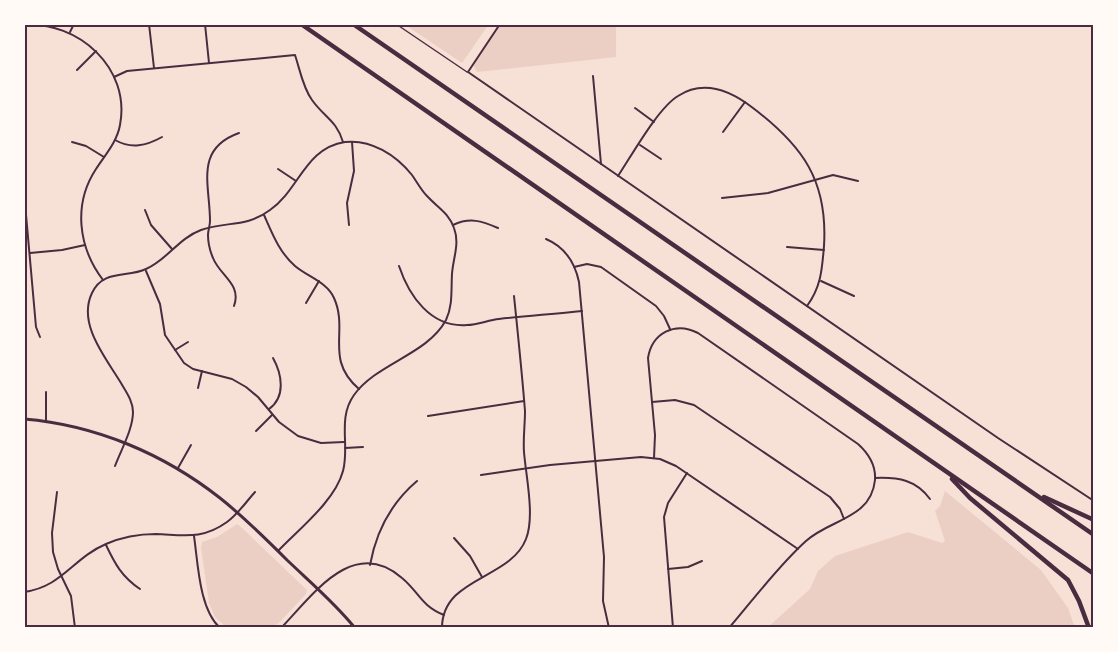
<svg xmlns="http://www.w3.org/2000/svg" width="1118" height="652" viewBox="0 0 1118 652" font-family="'DejaVu Sans',sans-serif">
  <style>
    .green { fill: #ebcfc5 }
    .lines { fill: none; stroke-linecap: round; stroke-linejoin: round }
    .service { stroke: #4a2c40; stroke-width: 1.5 }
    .minor { stroke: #4a2c40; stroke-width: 2 }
    .tertiary { stroke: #4a2c40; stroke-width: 3 }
    .motorway { stroke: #4a2c40; stroke-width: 4.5 }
    .neatline { fill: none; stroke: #4a2c40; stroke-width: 2 }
  </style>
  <rect width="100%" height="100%" fill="#f7e1d7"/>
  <g class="green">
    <polygon points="404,24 489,24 462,63"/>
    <polygon points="500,24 616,24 616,57 477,72 473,65"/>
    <polygon points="945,491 1041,570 1068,608 1075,628 767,628 810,589 818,571 835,556 908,532 942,543 945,541 935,511 940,506"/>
    <polygon points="237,524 241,527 307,590 306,594 279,623 271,628 227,628 215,617 209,603 201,548 202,542 217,537"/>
  </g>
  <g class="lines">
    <polyline class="service" points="396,24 467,72"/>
    <g class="minor">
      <polyline points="149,24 154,68"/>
      <polyline points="205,24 209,63"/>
      <polyline points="500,24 468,72 998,438 1094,501"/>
      <path d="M24 25C78 21 131 68 120 125 117 142 105 155 96 169 73 204 78 247 103 280"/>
      <polyline points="70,32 74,24"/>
      <polyline points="77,70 96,51"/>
      <polyline points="593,76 601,164"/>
      <path d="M114 77 127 71 295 55C300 70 303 88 312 100 324 117 337 121 343 142"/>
      <polyline points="635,108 654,122"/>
      <polyline points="723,132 745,102"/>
      <path d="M115 140C131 149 146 146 162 137"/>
      <polyline points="72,142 86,146 104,157"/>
      <polyline points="640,145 661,159"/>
      <polyline points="278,169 296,181"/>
      <path d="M618 176C632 155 658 108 678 96 704 79 731 91 753 108 803 146 828 181 824 246 822 270 821 287 807 306"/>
      <polyline points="24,192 36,327 40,337"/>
      <polyline points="722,198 768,193 833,175 858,181"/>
      <polyline points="145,210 151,225 172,249"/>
      <path d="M264 215C272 233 279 252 295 266 308 277 327 282 334 298 349 331 324 359 359 389"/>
      <polyline points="349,225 347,203 354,171 352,142"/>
      <path d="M453 225C470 217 482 221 498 228"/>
      <path d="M546 239C565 247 575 263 579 282L604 557 603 601 609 628"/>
      <polyline points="787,247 824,250"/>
      <polyline points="30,253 62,250 85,245"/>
      <path d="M399 266C409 296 431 328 467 325 478 325 488 320 499 319 526 316 554 314 582 311"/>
      <polyline points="574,267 587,264 601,267 656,306 664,316 670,329"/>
      <polyline points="146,271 160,304 165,335 184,363 193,369 232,379 246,387 258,397 279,422 298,436 321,443 344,442"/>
      <polyline points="821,281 854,296"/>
      <polyline points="306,303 319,281"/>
      <path d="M234 306C242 284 220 276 213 258 210 251 208 242 208 235 208 230 210 226 210 221 210 185 194 149 239 133"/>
      <polyline points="175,350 188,342"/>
      <polyline points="198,388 202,371"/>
      <polyline points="652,402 675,400 694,405 830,497 840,509 844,519"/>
      <path d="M269 409C286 397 282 374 273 358"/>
      <polyline points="428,416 524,401"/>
      <polyline points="46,421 46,392"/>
      <polyline points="256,431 272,415"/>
      <polyline points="345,448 363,447"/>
      <path d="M654 458 655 435 648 358C652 333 675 321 698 333L858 444C868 453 876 466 875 480 871 519 830 519 806 541 779 565 753 600 729 628"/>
      <path d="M115 466C121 450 133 429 133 412 133 401 126 392 121 383 106 358 77 324 92 293 103 269 127 278 146 269 167 260 179 238 201 230 226 221 246 228 270 210 299 190 305 148 345 142 371 139 396 155 412 175 417 182 421 190 427 196 437 207 449 213 454 228 460 244 453 258 452 274 451 290 453 305 446 320 427 355 377 363 354 395 337 419 350 445 343 471 335 501 299 529 278 551"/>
      <polyline points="178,468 191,445"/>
      <polyline points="481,475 550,465 641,457 660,459 676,466 798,549"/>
      <path d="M875 478C899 477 916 480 930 499"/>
      <polyline points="57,492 52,533 53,552 58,569 71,596 75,628"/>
      <path d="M194 536C198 563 199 609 220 628"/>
      <polyline points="454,538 470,556 482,577"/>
      <path d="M106 545C115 564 122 577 140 589"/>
      <path d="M370 565C376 532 391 503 417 481"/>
      <polyline points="668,569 688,567 702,561"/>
      <path d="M24 592C62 587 73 558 106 544 122 537 139 534 156 534 184 535 202 540 227 522 238 514 246 502 255 492"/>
      <path d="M281 628C312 596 353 535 402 578 419 592 421 606 444 615"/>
      <path d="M442 628C442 577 510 580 526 539 535 516 526 477 524 452 523 438 525 425 525 411 522 373 518 335 514 296"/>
      <polyline points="673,628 664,517 668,503 687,473"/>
    </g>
    <path class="tertiary" d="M24 419C96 425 164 454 220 498 244 517 266 539 287 560 310 582 335 603 355 628"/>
    <g class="motorway">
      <polyline points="301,24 1094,574"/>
      <polyline points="353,24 1094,535"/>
      <polyline points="952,479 970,498 1068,580 1079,601 1089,628"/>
      <polyline points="1044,497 1094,520"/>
    </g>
  </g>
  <rect width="1118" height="652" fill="none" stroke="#fffaf5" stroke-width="51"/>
  <rect x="26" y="26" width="1066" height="600" class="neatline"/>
</svg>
